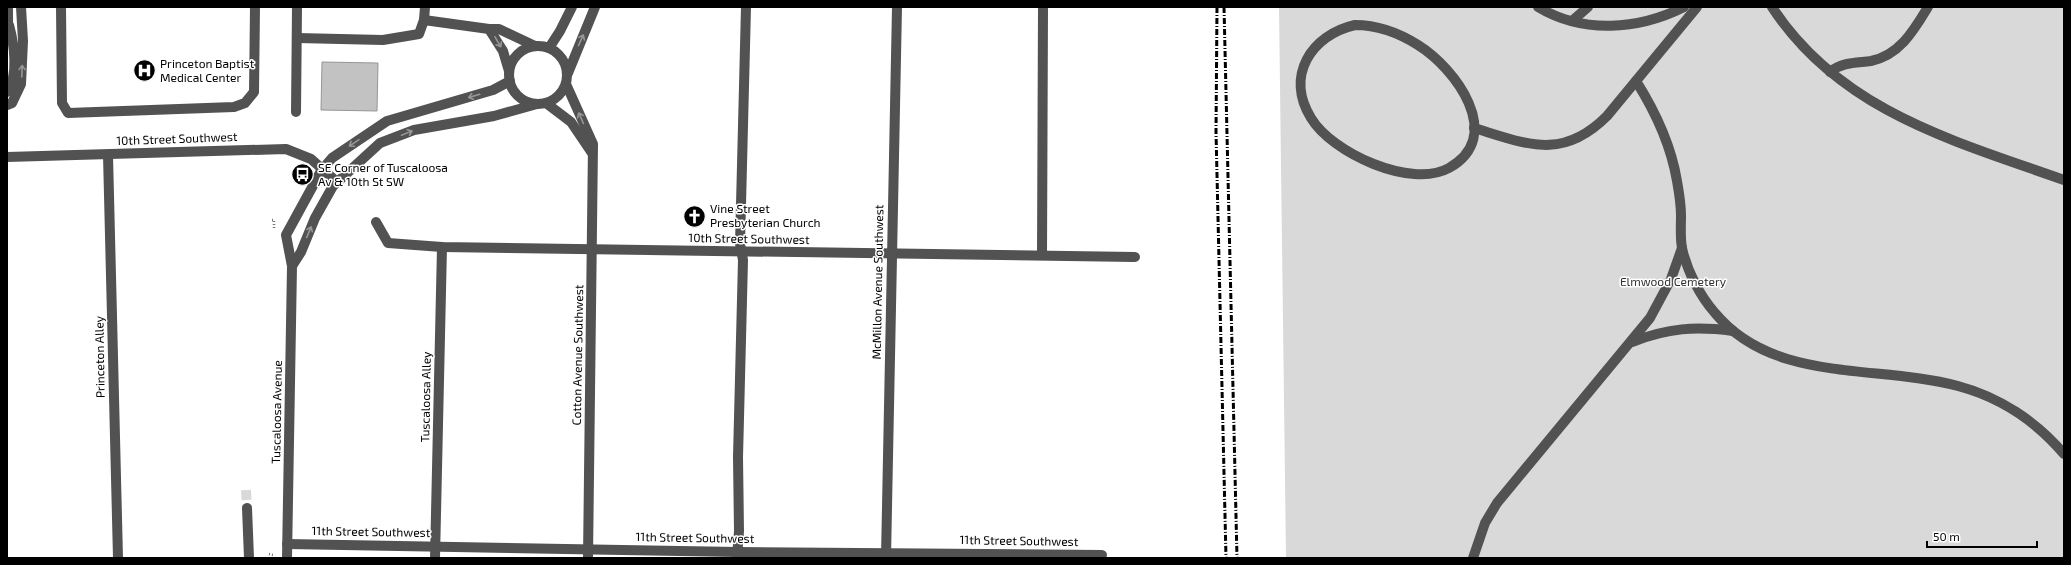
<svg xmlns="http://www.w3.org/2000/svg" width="2071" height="565" viewBox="0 0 2071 565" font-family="'Exo 2',sans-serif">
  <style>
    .green { fill: #d9d9d9 }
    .building { fill: #c2c2c2; stroke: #969696 }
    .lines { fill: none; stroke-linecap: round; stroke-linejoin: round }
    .minor-tunnel { stroke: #d9d9d9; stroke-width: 10; stroke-dasharray: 10 5; stroke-linecap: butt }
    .path { stroke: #747474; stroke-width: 2.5; stroke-dasharray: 1 2; stroke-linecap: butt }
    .minor { stroke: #525252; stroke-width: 10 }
    .rail { stroke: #000; stroke-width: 3; stroke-dasharray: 6 2 1 2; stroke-linecap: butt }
    .oneway { stroke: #979797 }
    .labels { text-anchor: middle; stroke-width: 3; stroke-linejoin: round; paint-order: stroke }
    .poi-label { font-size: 12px; fill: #000; stroke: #fff; text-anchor: start }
    .street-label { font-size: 12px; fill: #000; stroke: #fff }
    .park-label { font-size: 12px; fill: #303030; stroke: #fff }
  </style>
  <rect width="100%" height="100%" fill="#fff"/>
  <polygon class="green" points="1279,7 2064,7 2064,558 1286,558"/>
  <polygon class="building" points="322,62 378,63 377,111 321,110"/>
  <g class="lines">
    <polyline class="minor-tunnel" points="246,490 247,508"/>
    <g class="path">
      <polyline points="272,220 274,220 274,230"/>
      <polyline points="269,554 273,555"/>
    </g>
    <g class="minor">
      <polyline points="8,7 8,31"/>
      <polyline points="61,7 62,103 68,113 234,107 245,103 254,92 255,7"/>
      <path d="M1538 7C1583 34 1638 30 1684 7"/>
      <path d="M1772 7C1840 111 1954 141 2064 180"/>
      <polyline points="424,20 425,7"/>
      <polyline points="1572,21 1588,7"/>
      <path d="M1355 25C1378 25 1399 33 1418 45 1455 68 1506 136 1449 168 1411 189 1332 153 1311 118 1285 76 1311 35 1355 25Z"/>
      <polyline points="297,38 383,40 419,34 424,20 489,29"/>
      <circle cx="538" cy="75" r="29"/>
      <polyline points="549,48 560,31 572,7"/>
      <polyline points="509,71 503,51 489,29 499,29 535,46"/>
      <path d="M1830 72C1842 62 1856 63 1871 61 1900 55 1914 30 1928 7"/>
      <polyline points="568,73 595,7"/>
      <path d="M1636 81C1655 111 1671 145 1677 181 1679 192 1681 204 1681 216 1681 226 1680 237 1682 248 1687 271 1700 296 1715 313 1774 384 1877 364 1958 386 1999 397 2036 421 2064 454"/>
      <polyline points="566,84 593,144 588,558"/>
      <path d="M7 92C19 76 14 43 9 25"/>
      <polyline points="546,103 571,122 592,153"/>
      <polyline points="7,105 12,103 21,84 23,41 21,7"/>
      <polyline points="296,112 297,7"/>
      <path d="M1474 128C1527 144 1562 161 1607 116L1697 7"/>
      <polyline points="108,155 118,558"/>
      <polyline points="7,157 286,149 311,159 337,182"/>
      <polyline points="376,222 388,243 442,247 1135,257"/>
      <polyline points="1042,255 1043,7"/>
      <polyline points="292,266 301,252 315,218 333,186 380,143 414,130 494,116 537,104"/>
      <path d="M1632 342C1668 328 1695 326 1733 331"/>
      <polyline points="247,508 249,558"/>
      <polyline points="287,544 737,552 1102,555"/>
      <polyline points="886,557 897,7"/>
      <polyline points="287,558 292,266 286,235 321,171 332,158 387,121 493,90 510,81"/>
      <polyline points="435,558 442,247"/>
      <polyline points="737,558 739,531 738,457 743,260 740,244 746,7"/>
      <polyline points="1473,558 1485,523 1497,503 1650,318 1671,279 1682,248"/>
    </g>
    <g class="rail">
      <polyline points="1217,7 1216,132 1226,558"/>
      <polyline points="1224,7 1237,558"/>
    </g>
  </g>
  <defs><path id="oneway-shaft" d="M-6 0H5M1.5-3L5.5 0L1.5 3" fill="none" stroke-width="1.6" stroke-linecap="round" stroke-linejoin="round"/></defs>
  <g class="oneway">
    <use href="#oneway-shaft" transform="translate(581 40) rotate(-66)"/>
    <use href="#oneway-shaft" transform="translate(498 42) rotate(60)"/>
    <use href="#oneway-shaft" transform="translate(22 71) rotate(-88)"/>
    <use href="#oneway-shaft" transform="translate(474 96) rotate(164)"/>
    <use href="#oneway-shaft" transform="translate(581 118) rotate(-114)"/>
    <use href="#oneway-shaft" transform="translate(407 133) rotate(-22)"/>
    <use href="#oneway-shaft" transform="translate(354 143) rotate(146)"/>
    <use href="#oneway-shaft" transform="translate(309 232) rotate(-67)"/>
  </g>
  <defs>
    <symbol id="hospital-disc" viewBox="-11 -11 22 22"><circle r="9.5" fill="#000" stroke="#fff"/><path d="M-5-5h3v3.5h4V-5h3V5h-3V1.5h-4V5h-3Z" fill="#fff"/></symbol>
    <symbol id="bus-disc" viewBox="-11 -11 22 22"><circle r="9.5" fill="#000" stroke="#fff"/><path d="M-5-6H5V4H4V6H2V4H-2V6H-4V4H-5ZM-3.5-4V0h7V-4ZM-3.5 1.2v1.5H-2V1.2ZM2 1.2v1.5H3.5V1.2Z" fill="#fff"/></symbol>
    <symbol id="church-disc" viewBox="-11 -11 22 22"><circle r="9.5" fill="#000" stroke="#fff"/><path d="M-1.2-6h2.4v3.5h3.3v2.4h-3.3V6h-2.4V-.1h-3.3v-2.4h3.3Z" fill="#fff"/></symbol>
  </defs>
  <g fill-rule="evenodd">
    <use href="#hospital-disc" x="132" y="58" width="25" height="25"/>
    <use href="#bus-disc" x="290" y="162" width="25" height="25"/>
    <use href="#church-disc" x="682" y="204" width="25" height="25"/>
  </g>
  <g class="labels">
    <g class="poi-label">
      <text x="160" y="68">Princeton Baptist<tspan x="160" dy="14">Medical Center</tspan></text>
      <text x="318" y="172">SE Corner of Tuscaloosa<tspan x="318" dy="14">Av &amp; 10th St SW</tspan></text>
      <text x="710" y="213">Vine Street<tspan x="710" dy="14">Presbyterian Church</tspan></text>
    </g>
    <g class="street-label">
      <text transform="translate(177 139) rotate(-2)" y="4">10th Street Southwest</text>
      <text transform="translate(749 239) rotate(1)" y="4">10th Street Southwest</text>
      <text transform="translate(878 282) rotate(-89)" y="4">McMillon Avenue Southwest</text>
      <text transform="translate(578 355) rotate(-89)" y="4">Cotton Avenue Southwest</text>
      <text transform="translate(100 357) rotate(-91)" y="4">Princeton Alley</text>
      <text transform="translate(426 397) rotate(-89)" y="4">Tuscaloosa Alley</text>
      <text transform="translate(277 412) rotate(-89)" y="4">Tuscaloosa Avenue</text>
      <text transform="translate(371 532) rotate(1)" y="4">11th Street Southwest</text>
      <text transform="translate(695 538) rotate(1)" y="4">11th Street Southwest</text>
      <text transform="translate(1019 541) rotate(1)" y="4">11th Street Southwest</text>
    </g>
    <g class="park-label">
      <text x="1673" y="286">Elmwood Cemetery</text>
    </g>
  </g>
  <rect width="2071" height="565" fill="none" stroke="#000000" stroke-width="16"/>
  <path d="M1927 541v6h110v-6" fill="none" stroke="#000000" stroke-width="2"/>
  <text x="1933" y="541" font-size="12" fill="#000000" stroke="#ffffff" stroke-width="3" paint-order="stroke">50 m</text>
</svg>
